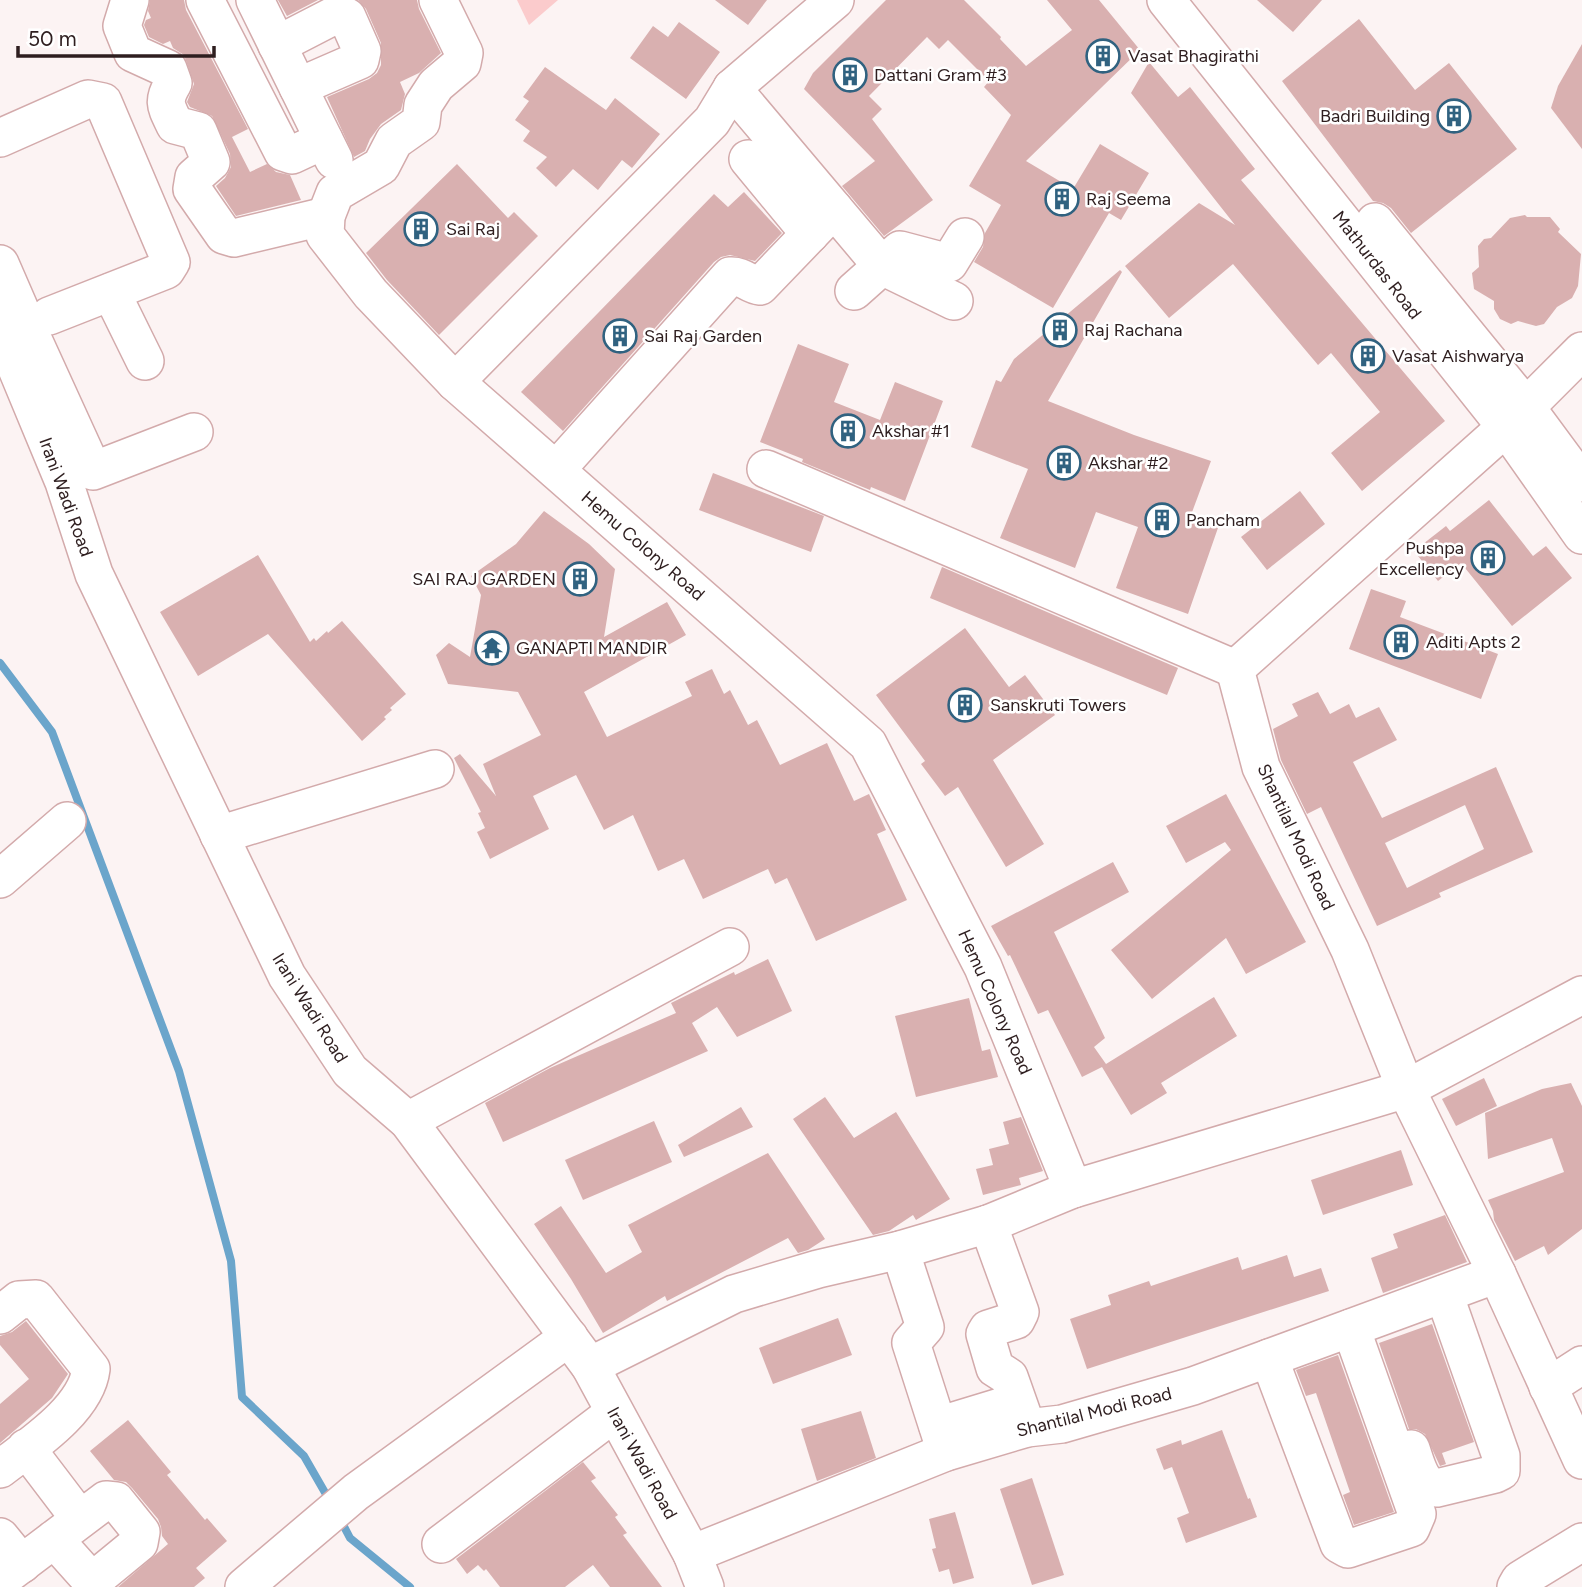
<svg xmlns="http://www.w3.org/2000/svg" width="1582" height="1587" viewBox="0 0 1582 1587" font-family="Figtree,sans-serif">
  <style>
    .green { fill: #fbcbcc }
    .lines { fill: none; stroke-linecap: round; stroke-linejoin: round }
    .stream { stroke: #6ba5cb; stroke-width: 8 }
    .building { fill: #d9b0b0; fill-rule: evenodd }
    .minor-casing { stroke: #d3aaab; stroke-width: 40 }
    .minor { stroke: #fff; stroke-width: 37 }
    .labels { text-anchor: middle; stroke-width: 5; stroke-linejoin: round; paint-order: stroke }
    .poi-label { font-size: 18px; fill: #2e1e1f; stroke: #fff; text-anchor: start }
    .street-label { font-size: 18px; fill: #2e1e1f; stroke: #fff }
  </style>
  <rect width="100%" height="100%" fill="#fcf3f3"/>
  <polygon class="green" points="517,0 558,0 529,25"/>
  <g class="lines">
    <g class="stream">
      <polyline points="0,663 52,732 179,1071 231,1261 242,1397 304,1456 331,1503"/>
      <polyline points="339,1517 350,1538 410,1587"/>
    </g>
  </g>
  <g class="building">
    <polygon points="150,0 184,0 186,10 248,129 232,137 250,172 267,164 276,172 290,175 301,200 236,216 216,186 225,178 231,167 230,154 212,116 190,107 187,102 194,84 184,55 173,48 170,41 163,44 149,37 144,25 146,20 151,18 148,11"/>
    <polygon points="278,0 318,0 287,16"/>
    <polygon points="358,0 417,0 419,9 441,53 419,73 400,82 405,94 401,110 381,124 370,139 365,151 354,157 327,97 369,79 377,73 381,65 381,43 366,9"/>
    <polygon points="715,0 767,0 748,25"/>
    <polygon points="886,0 964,0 1001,37 1000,39 1026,66 1072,30 1047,0 1099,0 1140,50 1026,161 1073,189 1100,144 1149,173 1121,220 1109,213 1053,308 974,262 983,247 985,233 1001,205 969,186 1011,115 984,87 989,81 948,40 939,49 927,37 869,96 882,109 872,119 933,200 884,236 842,186 875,161 804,89 813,73"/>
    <polygon points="1257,0 1322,0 1293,32"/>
    <polygon points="1359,19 1415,90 1449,63 1517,149 1411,233 1391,208 1383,203 1373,201 1282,81"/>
    <polygon points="679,22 720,52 686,99 630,58 653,26 668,37"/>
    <polygon points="1582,44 1582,149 1551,108 1558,86"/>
    <polygon points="1149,62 1178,97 1190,87 1255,169 1241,180 1445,421 1362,491 1331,453 1380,412 1331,353 1318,365 1233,264 1169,318 1125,266 1199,203 1235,225 1131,93"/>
    <polygon points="545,67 606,110 615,98 660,134 632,168 622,160 598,190 573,169 556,187 536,168 547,157 523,141 530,131 515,120 529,101 523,97"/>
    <polygon points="457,164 508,218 514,212 538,236 439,335 387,280 366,253"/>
    <polygon points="744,192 782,233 755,261 730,255 721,257 714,262 563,431 521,392 714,194 728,207"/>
    <polygon points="1525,215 1527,217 1550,217 1560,229 1558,232 1581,254 1578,286 1572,298 1557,307 1544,324 1536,326 1518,321 1511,324 1500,319 1494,309 1494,301 1474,289 1472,273 1479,267 1478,246 1484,239 1491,238 1510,218"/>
    <polygon points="1120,270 1122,272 1048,401 1134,435 1211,461 1191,515 1219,525 1188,614 1116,588 1138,527 1096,512 1075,568 1000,538 1028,469 971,447 996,380 1001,382 1014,359"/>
    <polygon points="798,344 849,364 834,402 880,420 895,382 943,401 905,501 871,487 870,490 802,462 803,459 760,442"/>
    <polygon points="713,473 824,516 811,552 699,510"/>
    <polygon points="1300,491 1325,524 1267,570 1241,537"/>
    <polygon points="1489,500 1533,556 1546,546 1572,578 1512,626 1461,563 1438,581 1414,551 1446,526 1450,531"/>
    <polygon points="544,511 589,544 615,569 604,637 667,602 686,635 584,692 607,737 692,696 685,682 712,669 724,694 730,690 748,725 757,720 780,765 827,743 854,801 869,794 886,830 877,834 907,900 816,941 787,878 775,884 768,869 703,899 684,859 658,871 633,815 604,830 576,775 533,796 549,829 490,859 477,832 485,828 478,813 481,812 454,758 460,754 496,796 483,764 541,735 518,692 448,684 436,655 449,643 470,657 481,595 471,576 516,544"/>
    <polygon points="258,555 310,642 314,638 316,641 327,631 328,633 342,621 406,694 390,708 392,710 384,717 386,719 362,741 268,634 198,676 160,612"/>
    <polygon points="942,567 1178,668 1167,695 930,598"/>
    <polygon points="1371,589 1406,601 1400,617 1498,654 1481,699 1349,649"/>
    <polygon points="965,628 1009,687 1025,675 1055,715 993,760 1044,844 1006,867 958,787 945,796 921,764 925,761 876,695"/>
    <path d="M1318 692 1330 714 1349 704 1356 718 1379 707 1397 740 1353 762 1382 818 1496 767 1533 852 1439 893 1441 897 1377 926 1321 807 1307 814 1281 760 1273 729 1298 716 1292 704ZM1465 805 1484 849 1407 888 1385 843Z"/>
    <polygon points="1226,794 1306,942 1246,974 1226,938 1152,999 1111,950 1231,850 1225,842 1186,863 1166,826"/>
    <polygon points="1113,862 1129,892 1054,932 1105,1038 1094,1047 1106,1064 1214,997 1237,1036 1161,1083 1167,1093 1131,1115 1102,1067 1082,1077 1048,1010 1038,1014 1010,955 1008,956 991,926"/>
    <polygon points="768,959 792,1011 737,1037 717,1007 692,1023 708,1051 503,1142 485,1103 550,1068 676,1013 671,1003 734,972 735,975"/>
    <polygon points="969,998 982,1051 990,1049 998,1077 916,1097 895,1016"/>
    <polygon points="1484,1078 1497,1106 1456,1126 1442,1099"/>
    <polygon points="1571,1083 1582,1106 1582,1229 1548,1255 1544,1246 1515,1261 1494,1220 1493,1211 1488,1200 1564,1172 1552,1138 1488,1159 1485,1113 1542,1089"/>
    <polygon points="825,1097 854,1138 896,1112 950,1199 916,1220 913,1215 889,1231 873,1235 793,1119"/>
    <polygon points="741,1107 753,1127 684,1157 678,1145"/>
    <polygon points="1021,1117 1043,1171 1019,1178 1021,1185 983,1195 976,1169 993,1165 989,1149 1009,1144 1003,1122"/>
    <polygon points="654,1121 672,1162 583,1200 565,1160"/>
    <polygon points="1401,1150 1413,1185 1323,1215 1311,1180"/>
    <polygon points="768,1153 825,1239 808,1250 798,1253 788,1238 667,1301 665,1296 603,1333 571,1279 534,1224 561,1206 606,1273 642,1252 628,1225"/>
    <polygon points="1445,1215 1467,1262 1383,1293 1371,1258 1398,1248 1393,1234"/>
    <polygon points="1287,1255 1294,1277 1321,1268 1329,1291 1087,1369 1070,1319 1111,1305 1108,1295 1149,1281 1151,1286 1238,1257 1242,1270"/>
    <polygon points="838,1318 852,1355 773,1384 759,1348"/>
    <polygon points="26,1321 68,1374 52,1398 0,1443 0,1404 29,1379 0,1345 0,1336 12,1332"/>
    <polygon points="1432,1324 1474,1442 1442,1453 1446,1464 1440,1466 1425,1434 1416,1429 1409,1429 1379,1343"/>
    <polygon points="1338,1355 1394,1512 1354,1525 1343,1495 1350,1492 1316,1393 1306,1396 1296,1370"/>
    <polygon points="861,1411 876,1458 817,1481 801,1429"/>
    <polygon points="128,1420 171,1472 167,1475 205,1520 207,1518 227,1541 196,1568 205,1578 194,1587 118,1587 168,1544 162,1536 161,1527 158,1519 132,1488 126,1482 114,1480 90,1451"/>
    <polygon points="1222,1430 1248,1499 1250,1498 1257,1517 1186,1543 1177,1518 1189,1513 1172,1467 1164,1470 1156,1449 1181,1440 1182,1445"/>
    <polygon points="583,1462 596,1478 591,1481 618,1515 615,1517 627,1533 623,1535 662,1587 610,1587 593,1565 565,1587 500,1587 486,1569 484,1571 478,1565 467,1574 456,1559"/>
    <polygon points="1032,1478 1064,1575 1032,1585 1000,1489"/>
    <polygon points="955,1512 974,1578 953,1584 949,1569 939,1572 932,1549 936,1548 929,1519"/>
  </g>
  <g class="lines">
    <defs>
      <g id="minor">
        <path d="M130 0 122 26 133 53 168 69 173 83C162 102 166 106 175 125L198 131 211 162 194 177 192 189 224 235 234 238 326 216"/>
        <polyline points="205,0 283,152 292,155 324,140"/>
        <polyline points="255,0 334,160"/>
        <polyline points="438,0 464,53 462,63 436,85 423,105 421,122 394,141 381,166 335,193 326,216 325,235 371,294 455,382 868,744 983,967 1073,1189"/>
        <polyline points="1166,0 1506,427 1582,535"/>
        <polyline points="277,45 339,13 347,17 362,51 360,60 298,87"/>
        <polyline points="732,88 882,266 954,301"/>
        <polyline points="0,138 88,99 103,102 171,262 166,270 49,316"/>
        <polyline points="748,159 810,234"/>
        <polyline points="1375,222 1525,406 1582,483"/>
        <polyline points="0,264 30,333 7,343"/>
        <polyline points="854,291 900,250 949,263 965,237"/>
        <polyline points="111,292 145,361"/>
        <polyline points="0,328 64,482 94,574 287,976 350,1071 408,1121 590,1366 692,1554 705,1587"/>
        <polyline points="30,333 93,471 194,432"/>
        <polyline points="1582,351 1506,427 1235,669 1261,767 1350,950 1406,1089 1497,1274 1582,1460"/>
        <polyline points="455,382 712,121 732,88 835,0"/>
        <polyline points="766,469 1235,669"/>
        <path d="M556 470 730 276C743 275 749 285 760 286L834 209"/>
        <polyline points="219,835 435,769"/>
        <polyline points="0,879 67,821"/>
        <polyline points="408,1121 730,947"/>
        <polyline points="988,1224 1020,1312 1016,1320 988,1329 985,1334 995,1368 1009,1377 1027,1428"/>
        <polyline points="900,1250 925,1327 911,1343 946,1452"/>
        <path d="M0 1315 19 1300 36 1299 91 1369C86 1410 31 1445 0 1469"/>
        <polyline points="1269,1358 1339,1544 1348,1549 1411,1528 1417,1514 1351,1328"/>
        <polyline points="590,1366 734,1294 818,1269 900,1250 988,1224 1073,1189 1406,1089 1582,995"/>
        <polyline points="1548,1387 1582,1365"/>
        <polyline points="938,1426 1017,1402"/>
        <polyline points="26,1448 80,1519"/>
        <path d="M1411 1449C1416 1463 1420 1485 1437 1488L1495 1474 1501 1471V1456L1444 1294"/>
        <polyline points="0,1537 22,1564"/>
        <polyline points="441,1544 614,1413"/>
        <polyline points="692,1554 946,1452 1027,1428 1062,1424 1193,1386 1497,1274"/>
        <polyline points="0,1580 106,1500 116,1501 141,1532 139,1543 100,1575 88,1577 54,1539"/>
        <polyline points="244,1587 356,1492 569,1337"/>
        <polyline points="1516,1587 1520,1580 1582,1542"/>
      </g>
    </defs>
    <use href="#minor" class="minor-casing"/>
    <use href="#minor" class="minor"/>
  </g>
  <defs>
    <symbol id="building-ring" viewBox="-11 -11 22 22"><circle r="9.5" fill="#fff" stroke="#306280" stroke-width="1.5"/><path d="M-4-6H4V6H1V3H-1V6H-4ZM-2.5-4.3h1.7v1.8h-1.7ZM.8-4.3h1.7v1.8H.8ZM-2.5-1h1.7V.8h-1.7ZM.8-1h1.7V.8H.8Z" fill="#306280"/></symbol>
    <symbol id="temple-ring" viewBox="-11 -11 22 22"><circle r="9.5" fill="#fff" stroke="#306280" stroke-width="1.5"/><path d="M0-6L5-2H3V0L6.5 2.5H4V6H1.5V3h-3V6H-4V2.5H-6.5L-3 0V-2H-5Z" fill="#306280"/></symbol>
  </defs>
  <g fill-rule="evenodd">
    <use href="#building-ring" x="1084" y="37" width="38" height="38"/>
    <use href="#building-ring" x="831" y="56" width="38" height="38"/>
    <use href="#building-ring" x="1435" y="97" width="38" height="38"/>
    <use href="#building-ring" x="1043" y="180" width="38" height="38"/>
    <use href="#building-ring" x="402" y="210" width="38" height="38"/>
    <use href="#building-ring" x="1041" y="311" width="38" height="38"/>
    <use href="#building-ring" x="601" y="317" width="38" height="38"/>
    <use href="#building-ring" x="1349" y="337" width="38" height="38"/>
    <use href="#building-ring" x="829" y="412" width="38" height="38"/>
    <use href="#building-ring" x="1045" y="444" width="38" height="38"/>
    <use href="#building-ring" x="1143" y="501" width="38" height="38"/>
    <use href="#building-ring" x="1469" y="539" width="38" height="38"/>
    <use href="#building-ring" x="561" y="560" width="38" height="38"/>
    <use href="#building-ring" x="1382" y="623" width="38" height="38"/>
    <use href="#temple-ring" x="473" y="629" width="38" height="38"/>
    <use href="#building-ring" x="946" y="686" width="38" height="38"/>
  </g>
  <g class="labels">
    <g class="poi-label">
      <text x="1128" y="62">Vasat Bhagirathi</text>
      <text x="874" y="81">Dattani Gram #3</text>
      <text x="1430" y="122" text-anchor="end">Badri Building</text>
      <text x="1086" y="205">Raj Seema</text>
      <text x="446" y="235">Sai Raj</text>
      <text x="1084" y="336">Raj Rachana</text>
      <text x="644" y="342">Sai Raj Garden</text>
      <text x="1392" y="362">Vasat Aishwarya</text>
      <text x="872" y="437">Akshar #1</text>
      <text x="1088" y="469">Akshar #2</text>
      <text x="1186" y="526">Pancham</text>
      <text x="1464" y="554" text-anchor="end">Pushpa<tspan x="1464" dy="21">Excellency</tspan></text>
      <text x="556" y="585" text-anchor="end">SAI RAJ GARDEN</text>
      <text x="1426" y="648">Aditi Apts 2</text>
      <text x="516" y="654">GANAPTI MANDIR</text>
      <text x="990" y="711">Sanskruti Towers</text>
    </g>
    <g class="street-label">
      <text transform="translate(1377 265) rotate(52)" y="6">Mathurdas Road</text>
      <text transform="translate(66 497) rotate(70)" y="6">Irani Wadi Road</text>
      <text transform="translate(643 546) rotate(41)" y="6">Hemu Colony Road</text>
      <text transform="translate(1296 837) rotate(65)" y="6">Shantilal Modi Road</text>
      <text transform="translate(995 1002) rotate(66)" y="6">Hemu Colony Road</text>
      <text transform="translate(310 1008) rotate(58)" y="6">Irani Wadi Road</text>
      <text transform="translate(1094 1412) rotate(-14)" y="6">Shantilal Modi Road</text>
      <text transform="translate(642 1463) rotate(61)" y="6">Irani Wadi Road</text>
    </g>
  </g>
  <path d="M18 46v10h196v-10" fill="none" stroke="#2e1e1f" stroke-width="3.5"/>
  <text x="28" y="46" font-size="21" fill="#2e1e1f" stroke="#ffffff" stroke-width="5" paint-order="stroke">50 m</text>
</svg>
